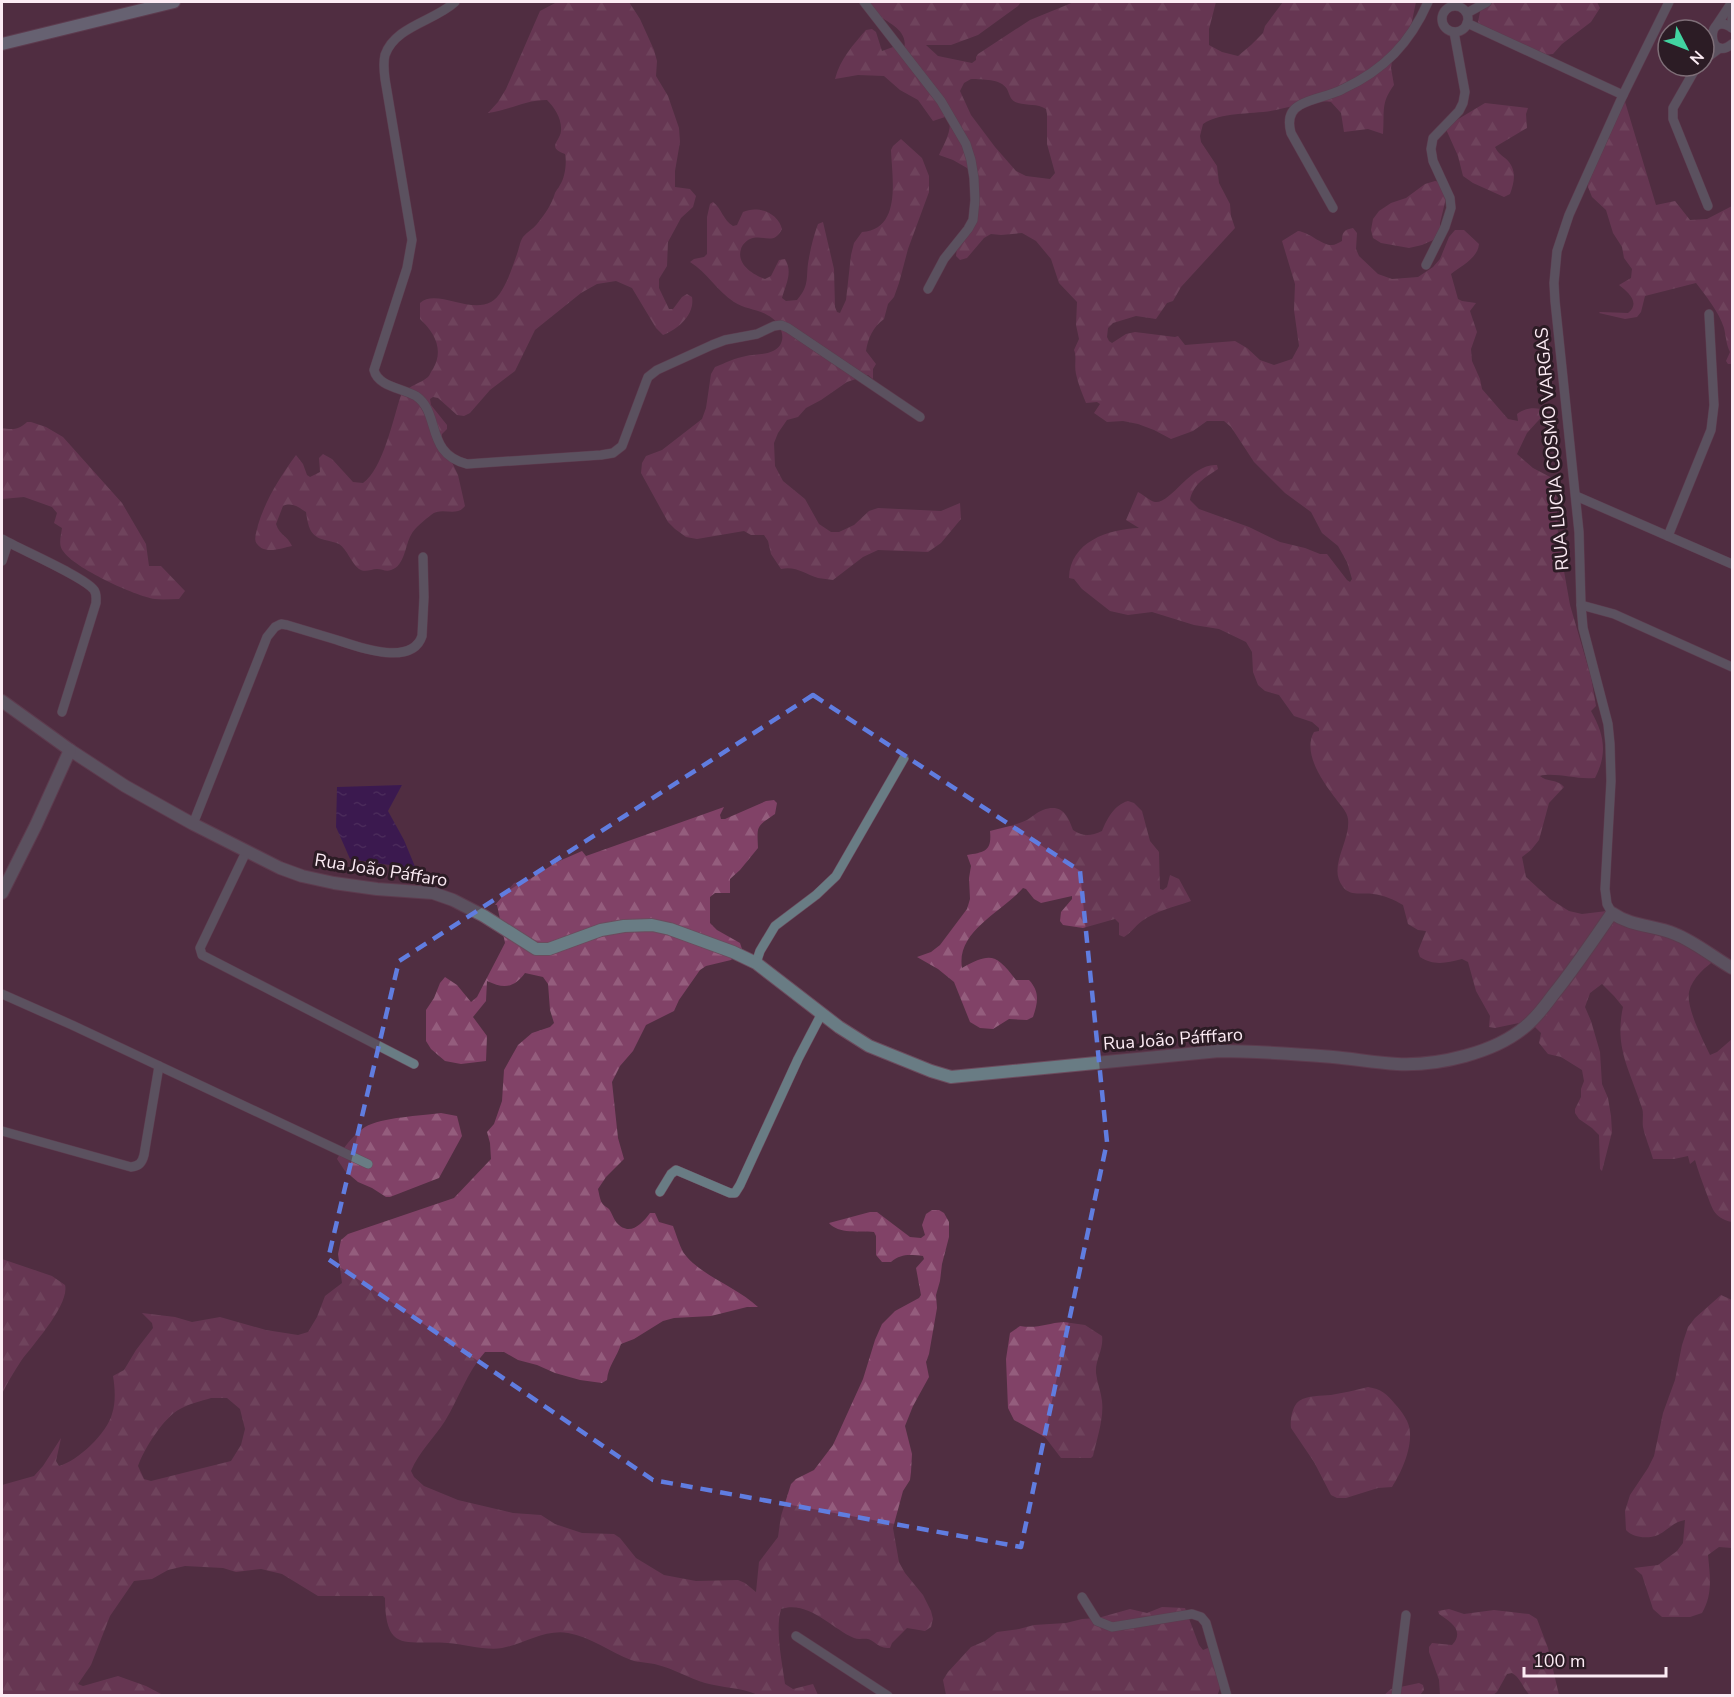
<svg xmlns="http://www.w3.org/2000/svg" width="1734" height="1697" viewBox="0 0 1734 1697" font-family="'Nunito Sans',sans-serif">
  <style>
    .forest { fill: url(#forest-firs); fill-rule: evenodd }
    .water { fill: url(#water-ripples) }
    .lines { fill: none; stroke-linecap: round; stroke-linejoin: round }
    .minor-casing { stroke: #6c4c5e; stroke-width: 10 }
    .tertiary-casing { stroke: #6c4c5e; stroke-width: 14 }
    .secondary-casing { stroke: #6c4c5e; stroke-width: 14 }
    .minor { stroke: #697c84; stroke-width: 9 }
    .tertiary { stroke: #697c84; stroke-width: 12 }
    .secondary { stroke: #819fac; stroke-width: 12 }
    .marked { fill: none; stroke: #607de0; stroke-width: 4.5; stroke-dasharray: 12 8; stroke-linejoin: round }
    .labels { text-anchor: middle; stroke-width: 6; stroke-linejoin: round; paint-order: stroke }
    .street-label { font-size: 18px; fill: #fcebf4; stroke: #2c1c25 }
  </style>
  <defs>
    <pattern id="forest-firs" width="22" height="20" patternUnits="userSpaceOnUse" patternTransform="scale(1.5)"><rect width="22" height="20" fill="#814267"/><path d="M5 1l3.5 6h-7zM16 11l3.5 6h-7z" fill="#945d7d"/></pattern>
    <pattern id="water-ripples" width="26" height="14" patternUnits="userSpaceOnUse" patternTransform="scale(1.5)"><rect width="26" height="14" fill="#220261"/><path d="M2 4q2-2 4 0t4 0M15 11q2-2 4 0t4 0" fill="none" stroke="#432778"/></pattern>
  </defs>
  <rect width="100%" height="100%" fill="#502e41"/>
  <g class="forest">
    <path d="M557 2H629L640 19 654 50 657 61 656 76 668 96 679 128 680 142 675 171V187L690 189 696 196 693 207 681 218 668 242 667 266 659 279V288L669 309H673L682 297 687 294 692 297C695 315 678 329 663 335L656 328 632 288 616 281 597 284 581 293 535 330 515 371 490 390 470 413 464 416 457 415 438 398 433 397 430 399 431 405 447 425V429L442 434V441L458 475 465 506C456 518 442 506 431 515 425 520 415 527 411 535 405 545 405 566 391 570 386 572 382 569 377 569 371 569 365 573 359 569 351 563 347 549 339 544 335 542 329 541 325 540 310 537 308 526 306 512 298 507 292 502 283 506L276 524C280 536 287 535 292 546 282 548 265 555 257 544 253 539 257 531 258 525 266 499 280 477 296 455L303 464 307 475 310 477 320 472 319 458 323 454 332 459 353 482 363 483C383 469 393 419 401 395 411 384 420 384 428 377 430 375 431 371 433 369 444 350 435 333 420 319V303C436 288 469 314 491 302 504 295 512 268 517 254 519 249 520 241 523 237 527 232 533 229 537 224 545 214 552 204 555 193 557 189 558 189 560 185 565 178 567 162 565 154 546 147 560 142 561 131 562 119 555 108 547 100 525 100 510 110 488 113L498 102 506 89 540 11Z"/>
    <path d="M865 2H1021L1018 6 978 35 951 45H926L938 56 972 63 976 60V57L978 54 1030 20 1074 2H1216L1209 29V45L1222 52 1238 56 1251 45 1263 33 1265 26 1283 2H1416L1411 26 1393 52 1391 68 1394 85C1380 104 1385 112 1383 134L1368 129 1344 132 1341 113 1331 102C1311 100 1295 106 1276 110 1252 115 1223 111 1203 124L1200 136 1201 142 1217 166 1219 183 1230 204 1231 216 1235 228 1181 287 1173 301 1167 303 1156 319 1136 316 1113 323 1108 328 1107 337 1109 341 1112 343 1126 334 1135 332 1175 337 1178 336 1185 345 1235 341 1247 348 1260 360 1274 365 1292 359 1299 346 1294 310 1295 284 1282 241 1298 231C1309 232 1323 246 1332 245 1335 245 1338 243 1342 241 1342 232 1344 230 1353 228L1357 233 1356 249 1359 256 1378 274 1392 279 1418 277 1433 267 1440 259 1449 237 1455 230H1464L1479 244C1478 258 1461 266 1451 274L1458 299 1462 301 1476 303 1470 311 1477 332 1471 349 1472 361 1480 379 1482 389 1508 419 1518 421 1517 414C1526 407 1537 407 1547 411L1527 433 1517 454 1533 468 1552 478 1556 487 1558 537 1570 605 1591 677 1596 706 1591 711C1604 734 1608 753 1595 778 1576 780 1556 772 1540 776 1546 782 1558 779 1564 787L1549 803 1539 840 1531 850 1522 857 1526 877 1550 899 1569 911 1582 914 1607 911 1620 912 1666 927 1717 959C1706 966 1692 978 1689 992 1686 1008 1703 1040 1710 1055L1717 1052 1732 1039V1222C1713 1218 1712 1207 1706 1192 1702 1181 1698 1171 1695 1160L1690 1164 1688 1156 1674 1159H1653C1650 1148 1645 1137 1643 1127 1642 1120 1644 1114 1642 1108 1630 1070 1614 1048 1623 1007L1614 996 1602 984 1590 993 1585 1007 1591 1021 1600 1052 1602 1084 1608 1098 1611 1116 1612 1132 1602 1171 1600 1169 1599 1135 1592 1128 1579 1119 1575 1113V1109L1581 1097V1089L1584 1081 1582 1070 1561 1057 1548 1054 1539 1043 1541 1033 1529 1021 1495 1028 1489 1027 1490 1016 1476 991 1468 962 1462 959C1446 963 1434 966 1420 957L1418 951 1426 931 1418 930 1408 924 1403 905C1395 900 1383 895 1373 894 1362 892 1351 897 1343 887 1327 867 1351 841 1348 819 1347 811 1340 805 1336 799 1323 782 1302 753 1314 732L1319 731V728L1312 722 1294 716 1279 695 1265 691 1258 685 1253 672 1252 652 1246 642 1219 629 1194 625 1152 612 1128 615 1110 611 1082 589 1074 579 1069 578C1070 542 1108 529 1139 528L1126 520 1138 492C1144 495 1150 501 1155 502 1171 504 1191 463 1217 465L1218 469C1206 477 1193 484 1190 500L1199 509 1249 527 1280 542 1305 548 1320 554H1327L1347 580 1350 582 1352 579 1347 562 1338 546 1322 533 1311 512 1285 493 1254 462 1231 427 1224 421H1207L1193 431 1171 439 1154 430 1138 424 1123 421 1107 422 1094 413 1100 404 1097 402 1086 403C1082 393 1078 384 1076 374 1074 365 1077 357 1074 350L1079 339 1076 325 1077 302 1059 283 1051 259 1036 241 1022 233 1001 235 991 234 984 238 967 258 960 260 956 256 957 247 975 210 973 174 967 168 953 160 939 155C944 144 954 128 948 116L933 121 918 100 900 90 884 76 858 75 835 79C840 59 853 45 866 30L872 29 876 32 882 51 893 47 904 49C909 30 888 23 875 13 872 9 868 5 865 2ZM971 79C983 80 1000 78 1007 89 1010 95 1010 101 1018 103 1028 106 1037 103 1046 109L1047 114V144L1055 173 1050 179 1026 176 1016 171 995 147 971 115 960 91 964 83Z"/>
    <polygon points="1485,2 1597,2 1600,8 1591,22 1562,44 1553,54 1544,55 1486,33 1478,22 1481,7"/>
    <path d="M1623 95 1656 205 1675 201 1690 220 1707 219 1732 206V364H1728L1726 361 1730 352C1726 344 1726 336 1724 328 1719 312 1706 296 1696 283L1645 296 1641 312 1637 317 1625 319 1599 313 1600 312 1628 313C1641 303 1628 292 1619 285L1631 278 1632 269 1624 258 1622 247 1613 233 1606 210 1592 197 1588 187V177Z"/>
    <path d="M1485 103 1528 108 1526 114 1527 128 1495 147C1498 153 1500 154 1505 158 1517 168 1515 181 1510 194L1504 197 1473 183 1463 176 1458 156 1445 127Z"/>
    <path d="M901 139 922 158 929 176V192L908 249 899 283 894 297 888 304 884 319C873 327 868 338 866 351L876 364 873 369V379L868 375 847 382 821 400 806 408 798 417 787 420 778 433 774 443 775 466 783 481 805 499 819 524 831 532H839L854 525 869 511 878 508 941 511 960 503 961 519 941 543 928 552 878 550 863 557 833 580C828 579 823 579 818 578 804 574 797 566 781 569L771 554 768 541 764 535H751L744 531 697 539 686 537 675 529 668 522 641 473 642 463 646 456 662 450 702 419 706 408 711 374 715 367C725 363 735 358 746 356 754 354 765 355 773 351 788 344 783 326 772 318 761 309 746 310 734 302 717 291 707 272 690 262L694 259 704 257 707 254V217L710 204 713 202C722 209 723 220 733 226L737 225 743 212C758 205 778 213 782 229 773 247 763 233 750 239 746 241 742 245 741 249 736 264 753 275 765 279L771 276 779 260 785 259C793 272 786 284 782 298L786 301 797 300C811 284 805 276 809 258 811 246 814 235 818 224L823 222 834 269 835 307 837 312 840 313 846 300 851 255 854 243 862 232C902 229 892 178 891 150L893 146Z"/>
    <polygon points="1435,181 1440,182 1447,194 1440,223 1440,237 1422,245 1409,248 1381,243 1373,238 1371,230 1373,219 1379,211 1391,203 1406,198 1425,184"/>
    <path d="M27 422H31L46 427 63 437 122 503 146 544 149 566H161L185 591 179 599C171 599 163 600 155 599 135 596 74 568 63 551 58 545 61 536 62 528L54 523 57 513 52 507 24 497 2 499V428C12 430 19 430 27 422Z"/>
    <path d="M774 800 777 803 775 814C756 827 757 825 758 848L740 870 730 879V893H715L710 897V923L717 930 740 943 742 949 731 960 706 966 700 970 679 1000 674 1011 646 1025 633 1051 620 1066 612 1082 618 1138 624 1159 606 1177 598 1189C599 1193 600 1200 602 1203 604 1206 607 1207 609 1209 612 1213 613 1218 616 1222 629 1237 641 1225 650 1213H655L659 1222 673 1226C676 1234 679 1244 683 1252 699 1275 737 1287 758 1307H747L711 1316 674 1318 663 1321 634 1339 621 1344C617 1357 608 1366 607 1380L602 1383 580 1380 555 1373 537 1365 518 1360 504 1352H485C467 1372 459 1398 445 1421 434 1438 419 1452 411 1471L414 1477 424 1486 458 1500 513 1513 541 1515 555 1524 582 1533 614 1534 620 1538 636 1558 664 1575 696 1581 738 1580 745 1583 756 1592 759 1562 778 1537 781 1516 791 1484 796 1479 814 1470 833 1445 863 1379 875 1340 882 1324 895 1311 919 1298 921 1295 916 1268 924 1259 923 1256C910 1255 902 1253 891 1262H882L876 1255V1236L874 1232C860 1231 838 1234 829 1223L870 1212H877L910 1237 921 1238 925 1235 922 1225 926 1214 932 1210H939L944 1213 949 1222V1237L942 1264 940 1281 936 1295 937 1308 929 1354 926 1362 929 1377 913 1406 905 1426 912 1454 911 1472 910 1480 903 1491 893 1528 899 1562 905 1573 923 1595 931 1611 933 1619 931 1627 925 1631 907 1628 892 1643 890 1648C877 1648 877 1642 868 1639 864 1638 859 1640 854 1638 832 1629 809 1600 781 1609 775 1629 782 1662 785 1684L793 1689 813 1684 818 1695H758C741 1687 722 1688 705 1683 689 1678 674 1669 658 1665 649 1662 639 1663 631 1660 610 1652 591 1637 568 1633 545 1629 524 1644 502 1648 487 1651 464 1644 448 1643 407 1640 385 1654 385 1598L383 1596H318L282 1574 261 1569 236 1572 223 1568 185 1566 168 1570 152 1579 134 1581 110 1616 91 1665 78 1684 83 1686 118 1676 146 1686 163 1695H2V1485L34 1476 43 1466 61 1438 56 1461 59 1466C78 1461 107 1433 112 1414 116 1402 115 1388 113 1376L124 1370 136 1350 153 1328 152 1323 142 1313 175 1317 192 1322 220 1317 266 1330 298 1335 308 1332 317 1317 325 1296 342 1283 338 1254 341 1240 348 1234 454 1198 491 1159 490 1143 487 1132 494 1124 502 1101 504 1070 518 1045 532 1033 550 1027 554 1023 550 1010 548 984 543 977 525 973C514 988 504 989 487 981L486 1001 473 1017 487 1036 486 1061 461 1064 445 1061 431 1049 426 1041V1010L434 998 440 983 445 977 457 985 471 1002 477 997 505 943 497 905H495L514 883 530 879 557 862 582 851 586 856 724 807 720 815 721 819H725L766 801ZM211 1398H227L240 1409 245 1429 241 1445 231 1461 151 1481 144 1479 138 1466C144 1449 164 1417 180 1409 189 1404 201 1401 211 1398Z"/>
    <path d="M1128 801 1134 803 1142 811 1150 841 1159 852 1160 889 1163 890 1167 887 1170 875 1179 879 1191 901C1174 907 1156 911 1142 921 1135 926 1131 933 1124 937L1119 935V923L1115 919 1083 928 1063 925 1060 921 1061 912 1072 899V896L1041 903 1034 899 1026 889 1023 888C1002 912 956 931 962 968 991 952 996 954 1016 980H1029C1040 992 1038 1002 1033 1017L1027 1020 1009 1019 993 1029 980 1028 970 1022 954 982 938 969 917 957 931 952 940 945 967 909 970 899 969 878 971 866 967 855C985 852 992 851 990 831 1002 828 1016 825 1027 820 1032 817 1037 812 1043 810 1062 803 1068 816 1073 830 1083 837 1091 836 1102 831 1107 819 1114 805 1128 801Z"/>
    <path d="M441 1113 457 1116 462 1136 439 1178 390 1197H386L372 1188 358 1182 345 1171 337 1159C344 1147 353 1135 365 1127 382 1117 421 1116 441 1113Z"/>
    <path d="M2 1259 52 1276 65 1285C70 1304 33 1345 21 1361 14 1372 7 1383 2 1394Z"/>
    <path d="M1721 1295 1732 1300V1548L1719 1547 1708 1555C1710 1576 1713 1594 1702 1613L1690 1617H1662L1653 1609 1642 1575 1634 1568 1658 1565 1677 1551 1683 1543 1685 1520C1673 1522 1668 1530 1658 1535 1648 1539 1633 1538 1626 1530L1625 1511 1630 1495 1648 1468 1654 1456 1663 1413 1675 1380 1682 1345 1688 1327 1695 1318Z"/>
    <path d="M1064 1322 1085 1325 1102 1336C1104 1349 1095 1360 1096 1373 1097 1382 1101 1392 1102 1401 1104 1419 1097 1438 1093 1456L1091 1458H1061L1045 1437 1014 1420 1008 1408 1006 1359 1010 1333 1020 1326C1038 1329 1047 1323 1064 1322Z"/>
    <path d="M1368 1387C1381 1389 1387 1394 1395 1404 1402 1412 1410 1422 1410 1433 1411 1451 1401 1473 1392 1487L1378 1488 1346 1498H1337L1331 1495 1314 1462 1291 1428C1290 1420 1292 1406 1299 1401 1308 1395 1321 1396 1331 1395 1343 1393 1356 1390 1368 1387Z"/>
    <polygon points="1162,1607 1185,1608 1199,1645 1203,1650 1208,1648 1214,1654 1221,1686 1217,1696 946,1695 943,1680 948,1672 971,1647 985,1641 997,1632 1019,1629 1034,1625 1066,1623 1082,1619 1098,1618 1130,1609 1147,1613"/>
    <path d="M1449 1609 1464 1614 1494 1610 1529 1614 1537 1619 1548 1648 1559 1695H1530C1523 1689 1521 1678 1512 1673L1507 1674 1497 1692 1493 1695H1440L1439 1680 1429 1652V1647L1432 1643 1452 1645C1465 1631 1451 1622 1439 1614L1438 1611Z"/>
    <polygon points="1419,1683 1423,1685 1424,1690 1420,1695 1383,1696 1391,1689"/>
  </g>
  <polygon class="water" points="402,785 388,811 404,840 416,869 350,859 336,827 337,787"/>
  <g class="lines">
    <defs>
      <g id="minor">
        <path d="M455 2C435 21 395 26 385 55 383 63 384 71 385 79L412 240 407 268 374 370C378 387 403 388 416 396 441 413 425 454 467 464L601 455 613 453 622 446 646 382 648 377 657 370 712 345 725 340 757 334 774 326 781 325 788 328 920 417"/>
        <polyline points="864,2 941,101 966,144 971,160 974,178 975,200 973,220 968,229 944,259 928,289"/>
        <circle cx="1455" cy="19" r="13"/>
        <polyline points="1467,13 1487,2"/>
        <polyline points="1467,23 1623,95"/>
        <polyline points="1716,26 1732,2"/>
        <path d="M1732 28C1705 9 1707 64 1732 44"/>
        <polyline points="1732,28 1732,4"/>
        <polyline points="1704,51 1711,36"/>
        <polyline points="1704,60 1720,48"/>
        <polyline points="1697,66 1673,108 1673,119 1708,206"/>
        <path d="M1333 208 1291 133C1288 122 1289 111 1300 105 1312 98 1330 96 1343 89 1384 70 1410 43 1428 2"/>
        <polyline points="1426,265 1445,227 1451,208 1450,198 1433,161 1431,149 1433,138 1459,111 1463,103 1465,92 1454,32"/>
        <polyline points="1576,496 1732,564"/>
        <polyline points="1668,536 1711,430 1714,405 1709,314"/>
        <path d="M2 539C19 549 85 577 94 590 97 594 96 598 96 603L62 712"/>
        <polyline points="2,561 8,543"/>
        <polyline points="1581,605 1614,614 1732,667"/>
        <path d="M193 824 267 637 275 627 281 624 287 625C304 630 320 635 337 640 358 647 412 667 422 636L424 597 423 557"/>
        <polyline points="246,852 200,948 202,955 414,1064"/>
        <polyline points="1612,913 1607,904 1605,889 1611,781 1610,744 1608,724 1583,628 1581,605 1579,532 1555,301 1554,283 1557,251 1569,215 1623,95 1669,2"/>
        <polyline points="756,963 760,951 775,926 816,895 836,876 904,758"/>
        <polyline points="2,994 72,1025 368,1164"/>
        <path d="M2 1131 131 1167C139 1166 142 1163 144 1155L159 1066"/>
        <polyline points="660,1192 671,1174 676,1170 730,1193 735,1193 740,1185 798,1059 822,1013"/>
        <polyline points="1082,1597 1097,1621 1112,1627 1192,1614 1201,1617 1206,1623 1227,1696"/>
        <polyline points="796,1636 888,1696"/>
        <polyline points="1396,1696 1406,1615"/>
      </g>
      <g id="tertiary">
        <path d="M2 701 70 750 125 786 193 824 280 868 302 876 334 883 377 889 433 893 453 900 484 916 536 949H549L601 930 624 926 652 925 670 929 733 952 756 963 839 1027 869 1046 931 1071 951 1077 1219 1051C1258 1051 1295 1054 1333 1057 1355 1059 1376 1063 1397 1064 1438 1066 1495 1053 1526 1026 1537 1017 1545 1006 1553 995 1574 969 1593 941 1612 913 1632 927 1654 925 1675 934 1695 942 1713 957 1732 968"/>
        <polyline points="2,893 36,825 70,750"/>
      </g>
      <polyline id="secondary" points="2,44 174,2"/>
    </defs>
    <use href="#minor" class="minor-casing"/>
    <use href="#tertiary" class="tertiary-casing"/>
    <use href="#secondary" class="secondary-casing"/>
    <use href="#minor" class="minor"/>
    <use href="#tertiary" class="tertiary"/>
    <use href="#secondary" class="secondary"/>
  </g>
  <path d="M0 0H1734V1697H0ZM813 695 1080 871 1107 1142 1021 1547 653 1480 328 1259 399 961Z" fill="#502e41" fill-opacity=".55" fill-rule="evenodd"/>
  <path class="marked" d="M813 695 1080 871 1107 1142 1021 1547 653 1480 328 1259 399 961Z"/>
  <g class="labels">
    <g class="street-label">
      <text transform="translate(1552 449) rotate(-95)" y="6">RUA LUCIA COSMO VARGAS</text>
      <text transform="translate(381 870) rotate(9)" y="6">Rua João Páffaro</text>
      <text transform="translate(1173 1039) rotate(-4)" y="6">Rua João Páfffaro</text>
    </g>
  </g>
  <rect width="1734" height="1697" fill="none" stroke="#fcebf4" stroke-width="6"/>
  <g transform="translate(1686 48) rotate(132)"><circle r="28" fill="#2c1c25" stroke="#7f6f78" stroke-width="1.5"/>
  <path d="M0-4.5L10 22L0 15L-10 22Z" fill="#42d4a1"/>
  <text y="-9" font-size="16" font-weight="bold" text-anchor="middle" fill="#fcebf4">N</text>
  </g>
  <path d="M1524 1667v9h142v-9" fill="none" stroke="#fcebf4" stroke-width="3"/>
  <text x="1533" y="1667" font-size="18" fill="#fcebf4" stroke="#2c1c25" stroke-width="4.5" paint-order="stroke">100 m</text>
</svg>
